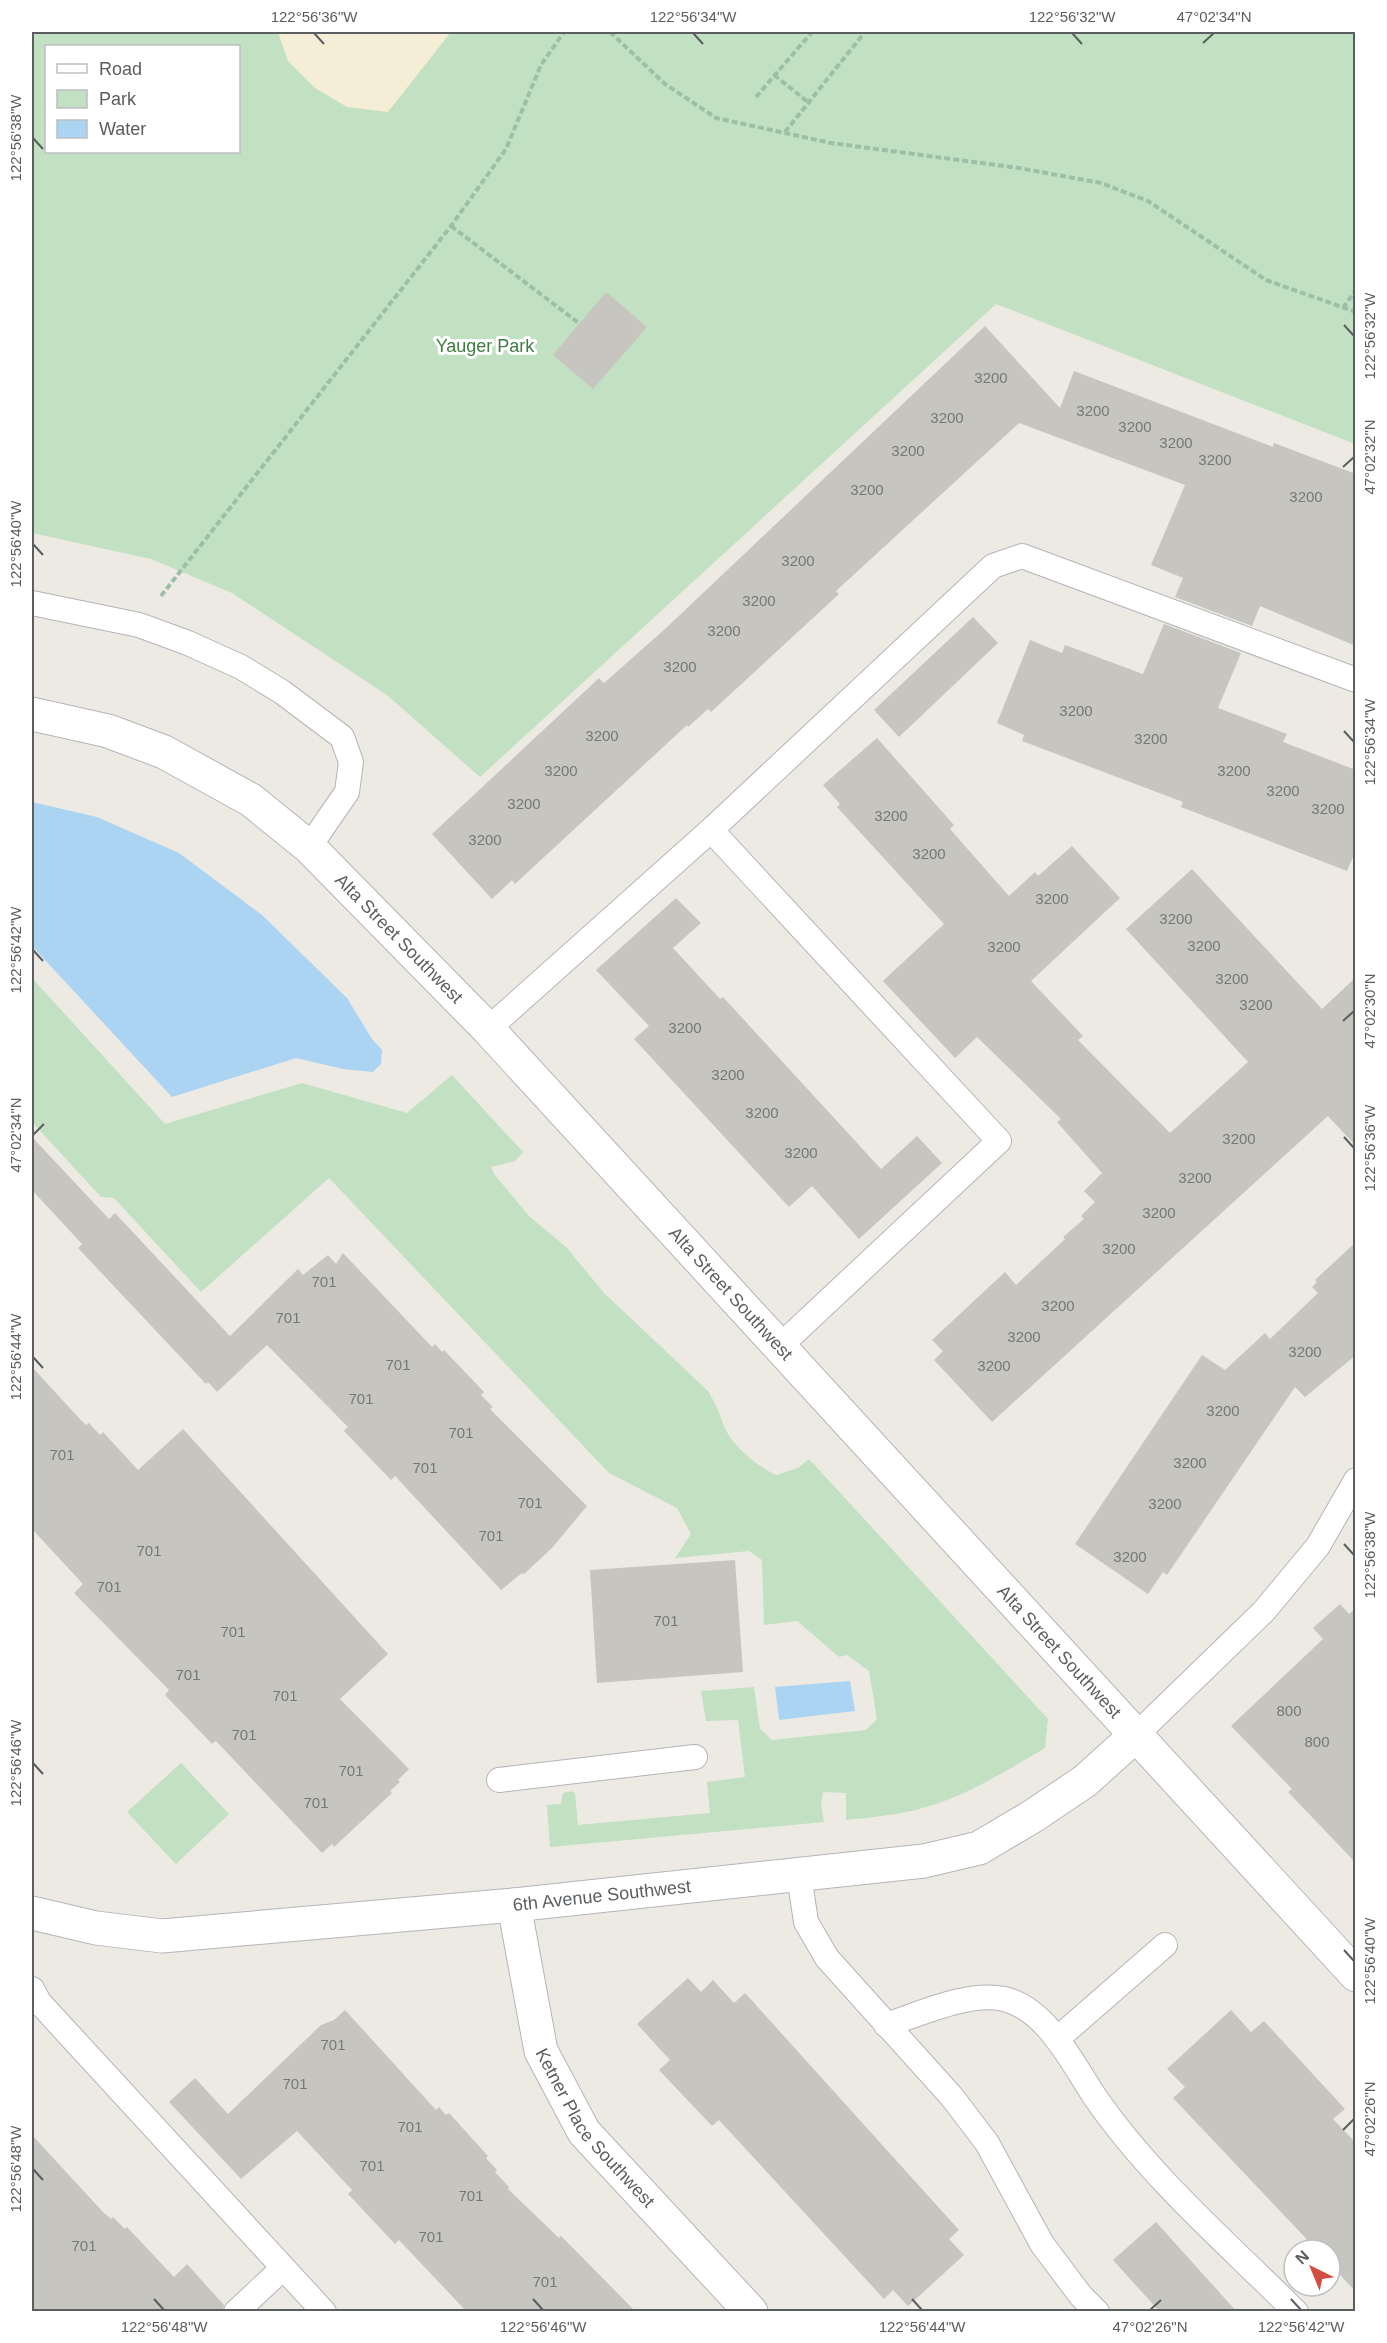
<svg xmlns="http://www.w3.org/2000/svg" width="1387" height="2343" viewBox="0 0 1387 2343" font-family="Arial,sans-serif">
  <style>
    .green { fill: #c2e0c2; fill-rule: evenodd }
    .sand { fill: #f5edd5 }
    .water { fill: #abd4f3 }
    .building { fill: #c7c5bf }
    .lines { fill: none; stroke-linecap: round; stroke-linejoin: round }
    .service-casing { stroke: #b3b5b8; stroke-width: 26 }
    .minor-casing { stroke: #b3b5b8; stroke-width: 35 }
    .path { stroke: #9cc0a7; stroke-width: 4; stroke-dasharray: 6 3; stroke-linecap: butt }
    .service { stroke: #fff; stroke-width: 24 }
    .minor { stroke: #fff; stroke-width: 33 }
    .ticks { fill: none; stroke: #5b5e61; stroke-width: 2 }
    .labels { text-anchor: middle; stroke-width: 6; stroke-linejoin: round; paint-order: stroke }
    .number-label { font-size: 15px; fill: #767878 }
    .park-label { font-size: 18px; fill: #3f7c42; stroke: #fff }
    .street-label { font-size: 18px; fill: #5b5e61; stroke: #fff }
    .neatline { fill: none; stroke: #5b5e61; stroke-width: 2 }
    .ticks-label { font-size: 15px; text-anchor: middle; fill: #5b5e61 }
  </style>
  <rect width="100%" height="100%" fill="#eceae3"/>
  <g class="green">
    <path d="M32 32H1355V444L996 304 480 777 387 695 232 593 151 559 32 533ZM46 46H238V152H46Z"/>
    <path d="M32 978 165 1124 302 1083 407 1113 452 1075 523 1152 515 1161 491 1167 494 1174 530 1217 566 1247 604 1293 708 1391C715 1402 719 1413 724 1426 732 1446 757 1466 776 1475L798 1468 809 1459 1048 1719 1045 1748C1009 1769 973 1792 933 1805 906 1814 875 1817 846 1820V1793L823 1792 821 1805 824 1822 550 1847 547 1805 561 1804 563 1793 572 1791 575 1794 578 1825 710 1813 707 1782 745 1777 738 1720 706 1721 701 1691 754 1687 760 1729 772 1740 866 1730 877 1719 869 1671 847 1655 839 1657 797 1621 764 1625 762 1560 749 1551 675 1558 691 1534 677 1508 609 1473 329 1178 201 1292 114 1198 101 1197 32 1122Z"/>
    <polygon points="181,1763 229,1814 176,1864 127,1812"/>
  </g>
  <polygon class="sand" points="278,32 451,32 388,112 347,107 315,88 288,61"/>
  <g class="water">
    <polygon points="32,802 97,817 179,853 262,915 347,998 372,1039 382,1050 381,1064 373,1072 343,1069 296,1058 172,1097 32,946"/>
    <polygon points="850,1681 855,1711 779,1720 775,1687"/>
  </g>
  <g class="building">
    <polygon points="606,292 647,327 593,389 553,355"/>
    <polygon points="985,326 1060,408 1074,371 1273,447 1274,443 1356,474 1356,646 1260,606 1252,626 1175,597 1183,578 1151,565 1185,485 1019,423 836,591 839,594 711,712 708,709 688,727 687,725 515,884 512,880 492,899 432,834 599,678 604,683 665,629"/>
    <polygon points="973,617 998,643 899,737 874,710"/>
    <polygon points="1164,624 1241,653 1218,708 1287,734 1283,742 1356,770 1356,850 1347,871 1181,807 1183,802 1022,741 1024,735 997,723 1030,640 1062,653 1065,645 1143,674"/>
    <polygon points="877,738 954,825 950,829 1009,896 1035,872 1038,876 1072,846 1120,898 1031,981 1083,1036 1078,1040 1170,1133 1248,1062 1126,929 1192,869 1322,1009 1356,977 1356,1146 1328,1116 992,1422 934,1360 943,1351 932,1340 1005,1272 1016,1285 1065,1239 1063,1237 1084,1219 1081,1216 1095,1202 1084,1191 1102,1173 1057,1122 1061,1119 977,1037 955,1058 883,981 944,924 837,807 840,804 823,785"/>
    <polygon points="676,898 701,923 673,948 720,999 723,997 881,1169 917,1136 942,1163 859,1239 812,1186 789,1207 634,1039 649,1026 596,970"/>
    <polygon points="32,1137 109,1219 115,1213 230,1336 298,1269 303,1275 328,1255 336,1264 343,1253 432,1347 435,1344 442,1352 444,1350 484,1392 481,1395 493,1407 490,1409 587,1506 552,1548 524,1574 522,1573 501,1590 395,1476 391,1480 344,1431 348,1427 267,1345 217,1392 208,1382 206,1384 78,1248 82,1244 32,1190"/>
    <polygon points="1356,1242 1356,1355 1305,1397 1295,1387 1167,1575 1163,1572 1148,1594 1075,1544 1202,1355 1225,1370 1265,1333 1270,1339 1318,1293 1312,1287 1317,1282 1315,1280"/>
    <polygon points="32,1367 79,1418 86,1425 89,1423 100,1435 103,1432 138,1470 183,1429 388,1654 340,1699 409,1769 398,1780 400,1782 390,1791 392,1793 334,1847 332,1844 322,1853 216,1741 212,1744 165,1695 169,1690 74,1593 83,1584 32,1529"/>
    <polygon points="735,1560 743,1672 597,1683 590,1570"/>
    <polygon points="1340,1604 1349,1614 1356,1608 1356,1863 1288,1792 1292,1789 1231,1726 1323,1639 1313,1628"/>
    <polygon points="688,1978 701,1992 713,1980 734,2003 745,1993 959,2230 949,2239 964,2255 908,2306 893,2290 884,2299 719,2120 712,2126 659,2070 670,2060 637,2024"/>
    <polygon points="345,2010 436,2110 439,2107 446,2115 449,2113 488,2156 486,2158 497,2170 495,2172 509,2187 508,2189 559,2238 561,2236 573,2248 636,2312 467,2312 399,2240 395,2244 348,2194 352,2190 297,2131 241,2179 169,2102 195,2078 228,2114 321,2025 334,2020"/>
    <polygon points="1231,2010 1251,2032 1264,2021 1345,2109 1333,2119 1356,2143 1356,2292 1330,2264 1330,2250 1317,2250 1173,2098 1185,2087 1167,2069"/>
    <polygon points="32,2135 103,2212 111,2219 113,2217 125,2229 127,2227 174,2277 187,2264 224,2305 222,2312 32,2312"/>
    <polygon points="1156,2222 1237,2312 1160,2312 1113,2260"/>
  </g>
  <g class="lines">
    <defs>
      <g id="service">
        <polyline points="32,603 139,625 188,643 241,667 282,692 342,737 351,762 347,792 309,847"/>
        <polyline points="711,830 999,1141 780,1346"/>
        <polyline points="488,1029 711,830 993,566 1022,556 1356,680"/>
        <polyline points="1136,1735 1264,1611 1318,1546 1356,1480"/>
        <polyline points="499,1780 695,1757"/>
        <polyline points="799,1875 806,1922 827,1958 952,2097 987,2143 1042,2244 1081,2296 1097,2312"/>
        <polyline points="32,1989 39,2002 324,2312"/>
        <path d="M886 2025C920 2014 969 1991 1004 1999 1046 2008 1073 2064 1095 2097 1150 2177 1227 2243 1296 2312"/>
        <polyline points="1057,2039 1165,1945"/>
        <polyline points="236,2312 283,2268"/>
      </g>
      <g id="minor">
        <path id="s1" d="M32 714 108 731 164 752 251 800 309 847 488 1029 1356 1975"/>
        <path id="s2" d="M514 1905 541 2051 584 2132 751 2312"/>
        <path id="s3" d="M32 1913 96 1928 162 1936 514 1905 924 1861 979 1848 1033 1816 1085 1781 1136 1735"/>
      </g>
    </defs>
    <use href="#service" class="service-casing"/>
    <use href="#minor" class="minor-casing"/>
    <g class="path">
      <polyline points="610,32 665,84 716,118 831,143 1019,168 1101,183 1148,201 1266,280 1356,312"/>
      <polyline points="774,75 808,102"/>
      <polyline points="756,97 812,32"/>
      <polyline points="785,132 865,32"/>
      <polyline points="451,226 580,324"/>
      <polyline points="1343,308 1356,290"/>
      <polyline points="161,596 451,226 506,149 541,65 564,32"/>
    </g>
    <use href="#service" class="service"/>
    <use href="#minor" class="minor"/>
  </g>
  <path class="ticks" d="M314 33 324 44M693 33 703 44M1072 33 1082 44M1203 43 1214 33M33 138 43 149M1344 325 1354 336M1343 467 1354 457M33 544 43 555M1344 731 1354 742M33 950 43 961M1343 1021 1354 1011M33 1135 44 1124M1344 1137 1354 1148M33 1357 43 1368M1344 1544 1354 1555M33 1763 43 1774M1344 1950 1354 1961M1343 2130 1354 2119M33 2169 43 2180M154 2299 164 2310M533 2299 543 2310M912 2299 922 2310M1291 2299 1301 2310M1150 2310 1161 2300"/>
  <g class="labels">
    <g class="number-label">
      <text x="991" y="383">3200</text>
      <text x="1093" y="416">3200</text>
      <text x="947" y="423">3200</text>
      <text x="1135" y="432">3200</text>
      <text x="1176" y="448">3200</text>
      <text x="908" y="456">3200</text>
      <text x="1215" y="465">3200</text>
      <text x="867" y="495">3200</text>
      <text x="1306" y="502">3200</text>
      <text x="798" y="566">3200</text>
      <text x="759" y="606">3200</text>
      <text x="724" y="636">3200</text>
      <text x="680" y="672">3200</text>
      <text x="1076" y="716">3200</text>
      <text x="602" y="741">3200</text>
      <text x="1151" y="744">3200</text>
      <text x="561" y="776">3200</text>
      <text x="1234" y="776">3200</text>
      <text x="1283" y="796">3200</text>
      <text x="524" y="809">3200</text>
      <text x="1328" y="814">3200</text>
      <text x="891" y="821">3200</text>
      <text x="485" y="845">3200</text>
      <text x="929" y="859">3200</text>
      <text x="1052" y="904">3200</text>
      <text x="1176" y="924">3200</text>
      <text x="1204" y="951">3200</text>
      <text x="1004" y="952">3200</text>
      <text x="1232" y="984">3200</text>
      <text x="1256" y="1010">3200</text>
      <text x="685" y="1033">3200</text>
      <text x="728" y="1080">3200</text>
      <text x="762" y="1118">3200</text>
      <text x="1239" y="1144">3200</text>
      <text x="801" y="1158">3200</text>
      <text x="1195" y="1183">3200</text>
      <text x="1159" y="1218">3200</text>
      <text x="1119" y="1254">3200</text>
      <text x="324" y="1287">701</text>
      <text x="1058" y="1311">3200</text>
      <text x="288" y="1323">701</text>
      <text x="1024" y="1342">3200</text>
      <text x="1305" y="1357">3200</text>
      <text x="398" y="1370">701</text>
      <text x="994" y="1371">3200</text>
      <text x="361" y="1404">701</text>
      <text x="1223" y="1416">3200</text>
      <text x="461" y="1438">701</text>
      <text x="62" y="1460">701</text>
      <text x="1190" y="1468">3200</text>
      <text x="425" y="1473">701</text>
      <text x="530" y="1508">701</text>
      <text x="1165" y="1509">3200</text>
      <text x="491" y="1541">701</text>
      <text x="149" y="1556">701</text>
      <text x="1130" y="1562">3200</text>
      <text x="109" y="1592">701</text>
      <text x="666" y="1626">701</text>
      <text x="233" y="1637">701</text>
      <text x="188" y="1680">701</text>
      <text x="285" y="1701">701</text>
      <text x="1289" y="1716">800</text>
      <text x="244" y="1740">701</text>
      <text x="1317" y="1747">800</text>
      <text x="351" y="1776">701</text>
      <text x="316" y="1808">701</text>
      <text x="333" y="2050">701</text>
      <text x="295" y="2089">701</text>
      <text x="410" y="2132">701</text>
      <text x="372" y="2171">701</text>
      <text x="471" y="2201">701</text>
      <text x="431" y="2242">701</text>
      <text x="84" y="2251">701</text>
      <text x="545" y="2287">701</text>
    </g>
    <g class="park-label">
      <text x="485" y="352">Yauger Park</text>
    </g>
    <g class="street-label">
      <text dy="6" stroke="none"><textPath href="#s1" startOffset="440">Alta Street Southwest</textPath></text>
      <text dy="6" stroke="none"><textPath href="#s1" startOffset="926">Alta Street Southwest</textPath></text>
      <text dy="6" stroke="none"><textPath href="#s1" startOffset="1412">Alta Street Southwest</textPath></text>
      <text dy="6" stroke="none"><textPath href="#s3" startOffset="574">6th Avenue Southwest</textPath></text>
      <text dy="6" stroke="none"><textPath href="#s2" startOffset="243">Ketner Place Southwest</textPath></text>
    </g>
  </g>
  <rect width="1387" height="2343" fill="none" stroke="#ffffff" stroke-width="66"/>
  <rect x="45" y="45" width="195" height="108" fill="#ffffff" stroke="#bdbfc0" stroke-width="1.5"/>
  <rect x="57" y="64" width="30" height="9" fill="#ffffff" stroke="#bdbfc0" stroke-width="1.5"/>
  <text x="99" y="75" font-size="18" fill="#5b5e61">Road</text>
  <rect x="57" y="90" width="30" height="18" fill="#c2e0c2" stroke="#bdbfc0" stroke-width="1.5"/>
  <text x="99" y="105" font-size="18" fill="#5b5e61">Park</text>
  <rect x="57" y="120" width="30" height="18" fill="#abd4f3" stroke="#bdbfc0" stroke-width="1.5"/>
  <text x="99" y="135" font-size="18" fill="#5b5e61">Water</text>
  <g transform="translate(1312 2268) rotate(317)"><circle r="28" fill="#ffffff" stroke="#bdbfc0" stroke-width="1.5"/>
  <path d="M0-4.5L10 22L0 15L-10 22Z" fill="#d24e43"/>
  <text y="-9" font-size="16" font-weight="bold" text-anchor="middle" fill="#5b5e61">N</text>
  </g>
  <rect x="33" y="33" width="1321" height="2277" class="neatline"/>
  <g class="ticks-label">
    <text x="314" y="22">122°56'36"W</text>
    <text x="693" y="22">122°56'34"W</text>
    <text x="1072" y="22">122°56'32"W</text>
    <text x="1214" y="22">47°02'34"N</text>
    <text transform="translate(16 138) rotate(-90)" y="5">122°56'38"W</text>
    <text transform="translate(1370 336) rotate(-90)" y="5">122°56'32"W</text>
    <text transform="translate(1370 457) rotate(-90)" y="5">47°02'32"N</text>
    <text transform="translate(16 544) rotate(-90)" y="5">122°56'40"W</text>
    <text transform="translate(1370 742) rotate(-90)" y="5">122°56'34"W</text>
    <text transform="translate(16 950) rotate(-90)" y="5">122°56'42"W</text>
    <text transform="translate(1370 1011) rotate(-90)" y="5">47°02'30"N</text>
    <text transform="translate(16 1135) rotate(-90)" y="5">47°02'34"N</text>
    <text transform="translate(1370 1148) rotate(-90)" y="5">122°56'36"W</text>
    <text transform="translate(16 1357) rotate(-90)" y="5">122°56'44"W</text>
    <text transform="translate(1370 1555) rotate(-90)" y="5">122°56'38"W</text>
    <text transform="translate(16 1763) rotate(-90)" y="5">122°56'46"W</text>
    <text transform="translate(1370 1961) rotate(-90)" y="5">122°56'40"W</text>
    <text transform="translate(1370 2119) rotate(-90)" y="5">47°02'26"N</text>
    <text transform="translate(16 2169) rotate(-90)" y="5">122°56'48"W</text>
    <text x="164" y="2332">122°56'48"W</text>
    <text x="543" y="2332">122°56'46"W</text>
    <text x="922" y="2332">122°56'44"W</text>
    <text x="1150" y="2332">47°02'26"N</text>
    <text x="1301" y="2332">122°56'42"W</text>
  </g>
</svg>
